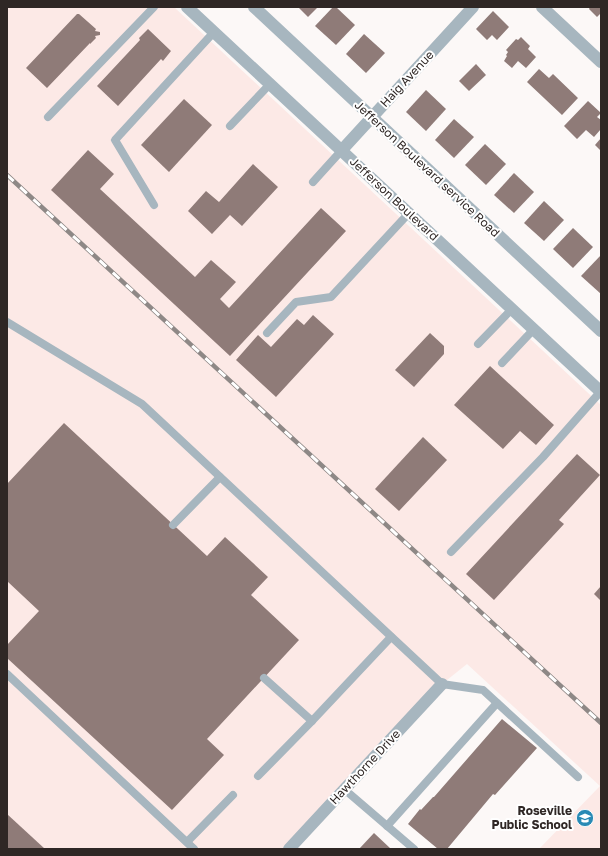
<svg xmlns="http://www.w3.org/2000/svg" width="608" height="856" viewBox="0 0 608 856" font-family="'Golos Text',sans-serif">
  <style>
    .built { fill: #fce9e6 }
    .building { fill: #8f7b78 }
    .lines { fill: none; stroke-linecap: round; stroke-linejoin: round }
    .service { stroke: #a7b6bf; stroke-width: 8 }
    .minor { stroke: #a7b6bf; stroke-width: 12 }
    .tertiary { stroke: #a7b6bf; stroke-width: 12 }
    .rail-casing { stroke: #8e8886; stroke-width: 4.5 }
    .rail { stroke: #fff; stroke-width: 3; stroke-dasharray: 9; stroke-linecap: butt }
    .labels { text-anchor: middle; stroke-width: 4; stroke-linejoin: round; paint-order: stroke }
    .street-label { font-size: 12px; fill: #2f2725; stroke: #fff }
    .poi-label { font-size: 12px; font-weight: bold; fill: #2f2725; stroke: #fff; text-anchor: end }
  </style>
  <rect width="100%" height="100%" fill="#fcf8f7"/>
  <polygon class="built" points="7,7 174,7 601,405 601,849 539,849 600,786 467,664 442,684 289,849 7,849"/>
  <g class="building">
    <polygon points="298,7 318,7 308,17"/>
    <polygon points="333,7 336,7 355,25 336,45 315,26"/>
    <polygon points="590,7 601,7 601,13 597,17 589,9"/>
    <polygon points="493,11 509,27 497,40 492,35 487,40 476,29"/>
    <polygon points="77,14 79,14 96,29 95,31 100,32 100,35 95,36 96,38 90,44 90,43 47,88 26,68"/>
    <polygon points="148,29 171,51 163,61 161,59 118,106 97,86 140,40 139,38"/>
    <polygon points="364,34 385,53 366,73 346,54"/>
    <polygon points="521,37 530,46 528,49 536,57 526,68 518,61 512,68 504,61 507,56 506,55 508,52 506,50 516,39 518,40"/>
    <polygon points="476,64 486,75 469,91 459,81"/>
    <polygon points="539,69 549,78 553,74 578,98 562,115 527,82"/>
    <polygon points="426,90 446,109 426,131 406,112"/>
    <polygon points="184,99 212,125 169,172 141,145"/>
    <polygon points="588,101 601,113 597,117 601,120 601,129 594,137 586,130 577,139 564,126"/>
    <polygon points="454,119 474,137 454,158 435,140"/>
    <polygon points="601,138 601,151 595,145"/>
    <polygon points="485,144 506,164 486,185 465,165"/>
    <polygon points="88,150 114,174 100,189 195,277 211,260 236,282 220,299 229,308 321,208 346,231 230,356 51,190"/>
    <polygon points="253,164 278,187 242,226 230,215 212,234 188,211 206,191 219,202"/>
    <polygon points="514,173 534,192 514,213 494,195"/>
    <polygon points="544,201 564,220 544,241 524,223"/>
    <polygon points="573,228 593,247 573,268 553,249"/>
    <polygon points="601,255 601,294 581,276"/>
    <polygon points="313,315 334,334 276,397 236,360 258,335 271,347 297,319 304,325"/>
    <polygon points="430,333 444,346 444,354 414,387 395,370"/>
    <polygon points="490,366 554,425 536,445 520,431 503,449 454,405"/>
    <polygon points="64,423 207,556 225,537 268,577 251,595 299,640 207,739 224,755 172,810 7,658 7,645 39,611 7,581 7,484"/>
    <polygon points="423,437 447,460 399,511 375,489"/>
    <polygon points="577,454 600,475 559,520 564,524 494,600 466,574"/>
    <polygon points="601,586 601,601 594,594"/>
    <polygon points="502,719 537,748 495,795 493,794 447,849 438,849 408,824 420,809 421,810 433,797 434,797"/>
    <polygon points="7,814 45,849 7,849"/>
    <polygon points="374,833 391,849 359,849"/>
  </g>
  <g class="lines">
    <g class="service">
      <polyline points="48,117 154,7"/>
      <polyline points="230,126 270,84"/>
      <polyline points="313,182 341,151"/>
      <polyline points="154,205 115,140 214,32"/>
      <polyline points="7,322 142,404 442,684 483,690 578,777"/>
      <polyline points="267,333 296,302 331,297 409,213"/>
      <polyline points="478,344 512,309"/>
      <polyline points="502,363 534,329"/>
      <polyline points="173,525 220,477"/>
      <polyline points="451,552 543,457 601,391"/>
      <polyline points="7,674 194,849"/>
      <polyline points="264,678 312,721"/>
      <polyline points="258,776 312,721 391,637"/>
      <polyline points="344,789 414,849"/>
      <polyline points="387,826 497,703"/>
      <polyline points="187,842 233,795"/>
    </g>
    <g class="minor">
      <polyline points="254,7 601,331"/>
      <polyline points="542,7 601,62"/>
      <polyline points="341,151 473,7"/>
      <polyline points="289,849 442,684"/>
    </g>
    <polyline class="tertiary" points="187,7 601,392"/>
    <defs>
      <polyline id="rail" points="7,175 601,723"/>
    </defs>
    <use href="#rail" class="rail-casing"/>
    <use href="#rail" class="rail"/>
  </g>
  <defs>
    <symbol id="school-disc" viewBox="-11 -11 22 22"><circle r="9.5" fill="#298ab5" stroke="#fff"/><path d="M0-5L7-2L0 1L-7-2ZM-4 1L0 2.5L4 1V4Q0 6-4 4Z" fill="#fff"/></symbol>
  </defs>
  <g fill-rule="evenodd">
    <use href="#school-disc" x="575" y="808" width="20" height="20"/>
  </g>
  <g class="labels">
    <g class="street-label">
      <text transform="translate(407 79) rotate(-47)" y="4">Haig Avenue</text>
      <text transform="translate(427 169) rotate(43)" y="4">Jefferson Boulevard service Road</text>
      <text transform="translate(394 199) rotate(43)" y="4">Jefferson Boulevard</text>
      <text transform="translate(365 767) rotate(-47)" y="4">Hawthorne Drive</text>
    </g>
    <g class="poi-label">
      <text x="572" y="815">Roseville<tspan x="572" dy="14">Public School</tspan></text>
    </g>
  </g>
  <rect width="608" height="856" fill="none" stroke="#2f2725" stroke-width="16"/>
</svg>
